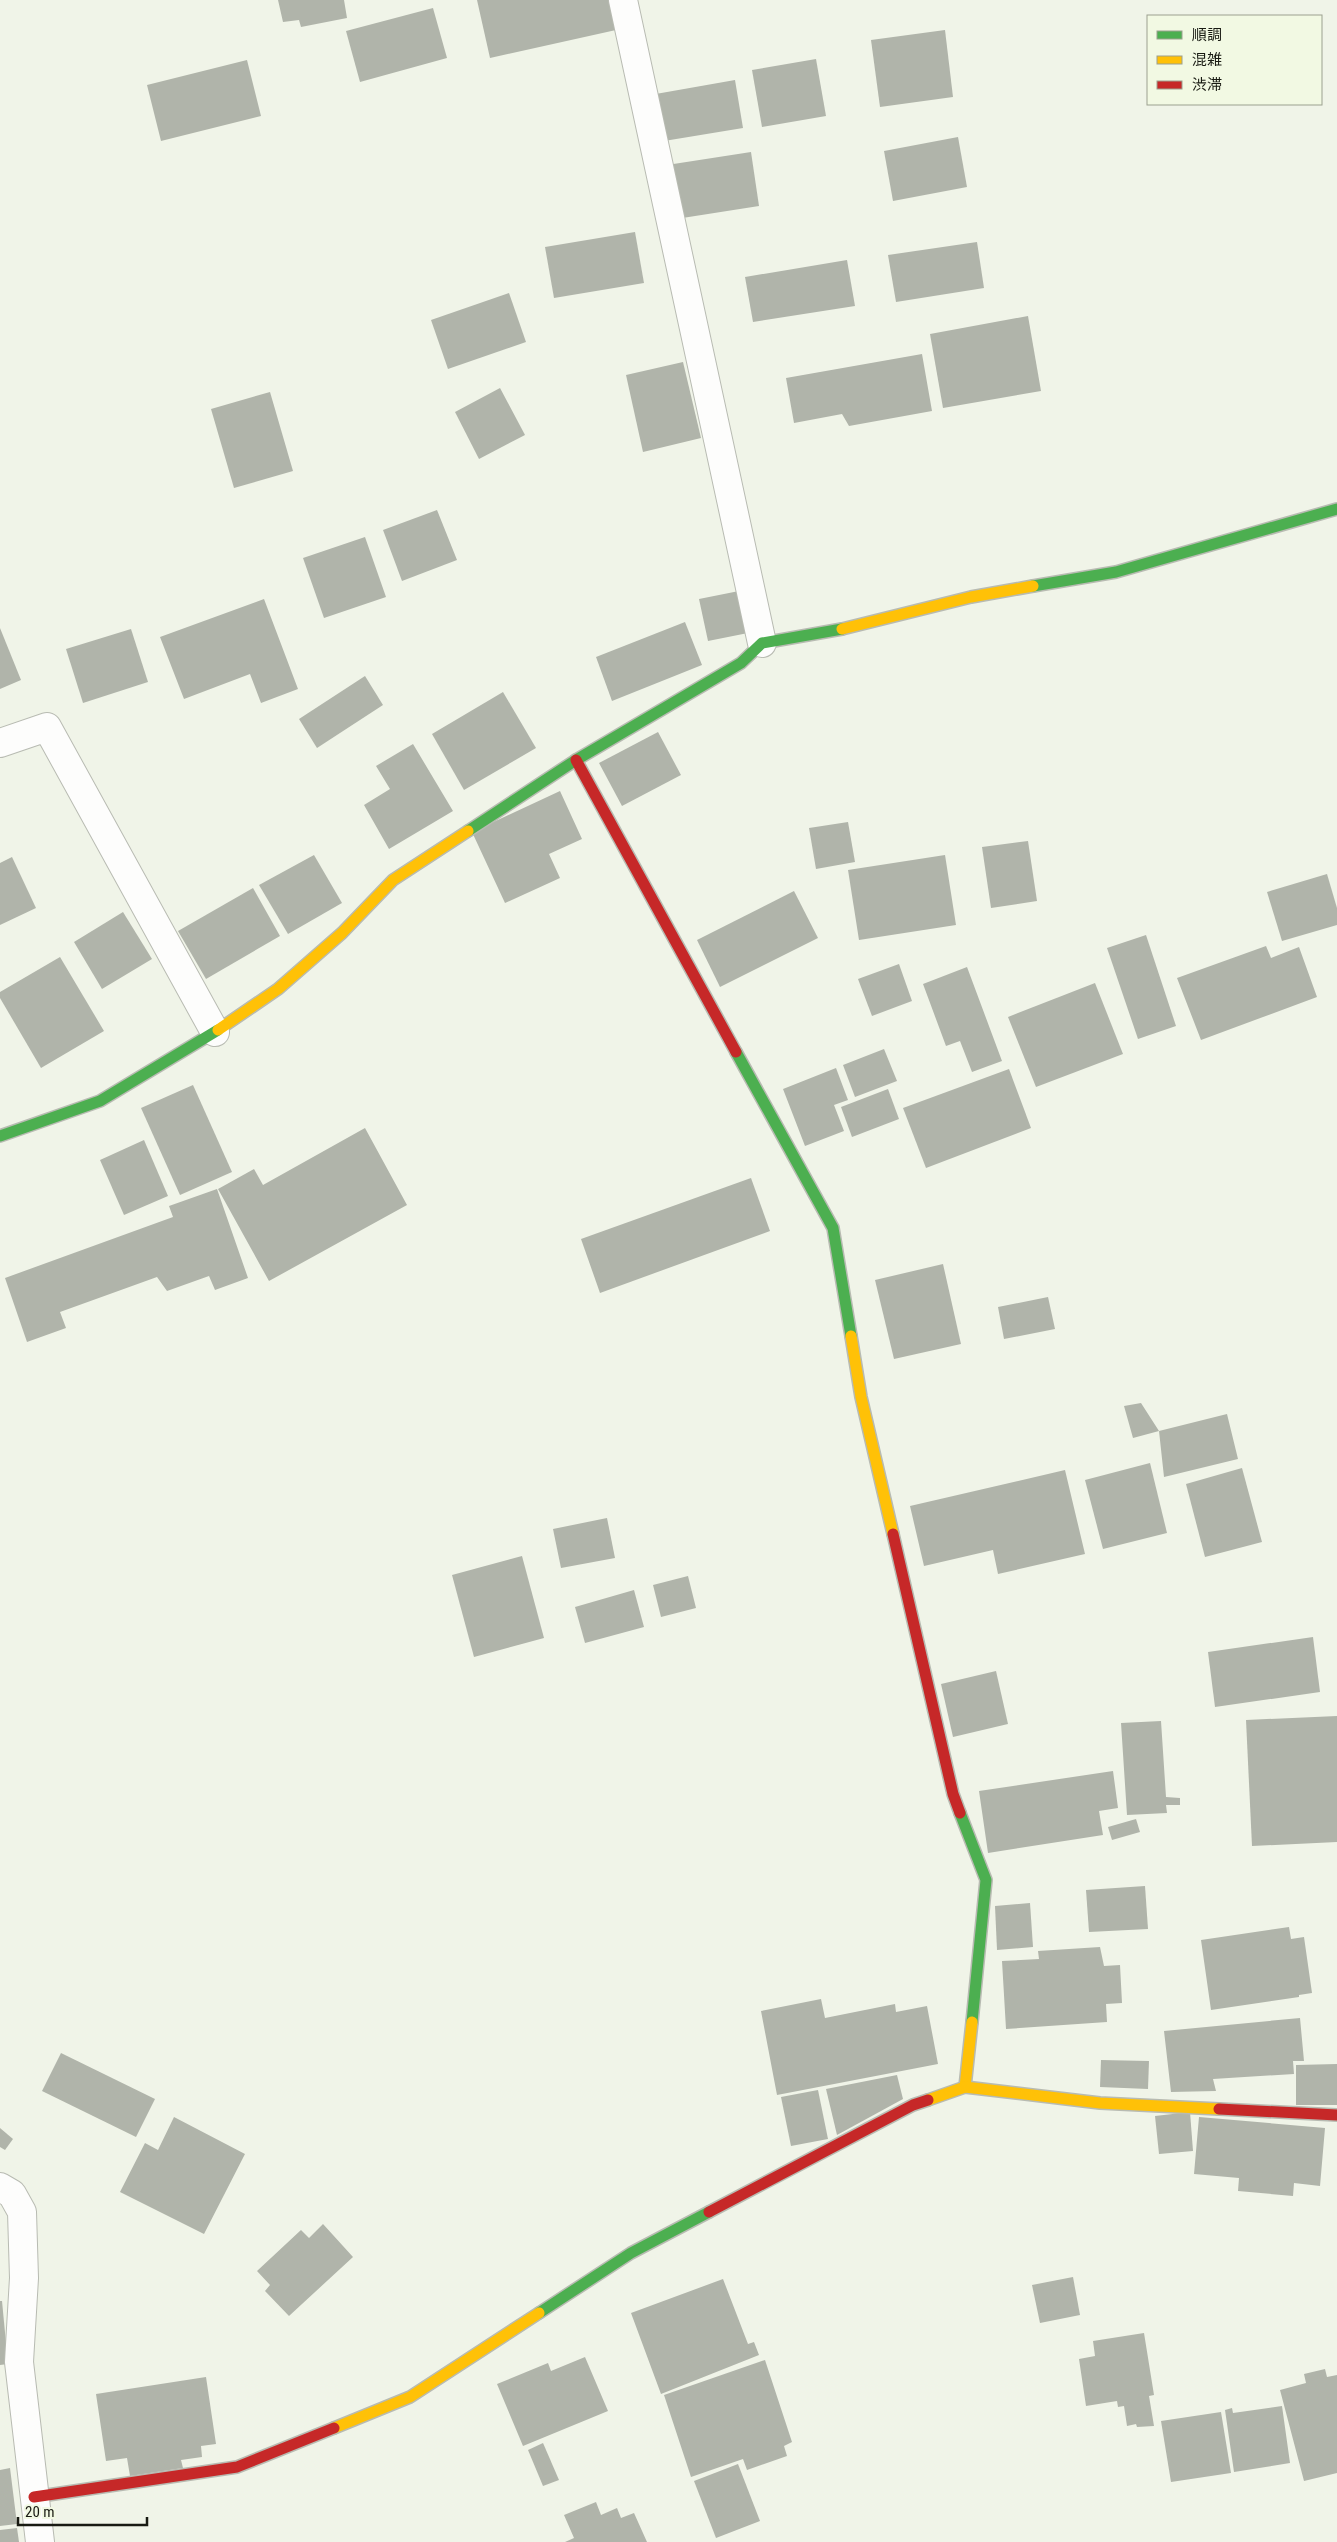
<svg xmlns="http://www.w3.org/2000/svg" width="1337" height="2542" viewBox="0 0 1337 2542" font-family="'Roboto Condensed','Noto Sans JP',sans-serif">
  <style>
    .building { fill: #b0b4aa }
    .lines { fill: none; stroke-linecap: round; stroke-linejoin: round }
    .street-casing { stroke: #b8bbb2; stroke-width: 30 }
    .fast-casing { stroke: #b8bbb2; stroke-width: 14 }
    .slow-casing { stroke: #b8bbb2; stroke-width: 14 }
    .jam-casing { stroke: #b8bbb2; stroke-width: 14 }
    .street { stroke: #fdfdfc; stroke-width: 28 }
    .fast { stroke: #4caf50; stroke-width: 11 }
    .slow { stroke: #ffc107; stroke-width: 11 }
    .jam { stroke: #c62828; stroke-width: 11 }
  </style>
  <rect width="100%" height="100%" fill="#f0f4e8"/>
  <g class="building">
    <polygon points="278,0 344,0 347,18 301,27 299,20 283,22"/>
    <polygon points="477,0 609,0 616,30 490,58"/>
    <polygon points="433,8 447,58 360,82 346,31"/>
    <polygon points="945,30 953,97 880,107 871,40"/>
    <polygon points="816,59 826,116 762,127 752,70"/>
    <polygon points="247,60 261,116 161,141 147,85"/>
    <polygon points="735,80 743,128 658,142 650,95"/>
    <polygon points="958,137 967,187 893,201 884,151"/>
    <polygon points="751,152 759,206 676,219 667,165"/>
    <polygon points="635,232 644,283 554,298 545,247"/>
    <polygon points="977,242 984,288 896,302 888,255"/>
    <polygon points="847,260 855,306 753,322 745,277"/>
    <polygon points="509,293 526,342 448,369 431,320"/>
    <polygon points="1028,316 1041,391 943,408 930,334"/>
    <polygon points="922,354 932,411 849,426 842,414 794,423 786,378"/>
    <polygon points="683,362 701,438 643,452 626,375"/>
    <polygon points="500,388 525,435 479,459 455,412"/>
    <polygon points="270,392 293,471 234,488 211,409"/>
    <polygon points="437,510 457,560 402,581 383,530"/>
    <polygon points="365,537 386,597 324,618 303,558"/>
    <polygon points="739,591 748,633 708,641 699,599"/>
    <polygon points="264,599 298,689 261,703 250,674 184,699 160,637"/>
    <polygon points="685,622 702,665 612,701 596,657"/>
    <polygon points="0,628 21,680 0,689"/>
    <polygon points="131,629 148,682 83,703 66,649"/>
    <polygon points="365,676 383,705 317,748 299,719"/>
    <polygon points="503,692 536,748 464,790 432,734"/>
    <polygon points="658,732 681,775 622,806 599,763"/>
    <polygon points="413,744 453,811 389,849 364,805 390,789 376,766"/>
    <polygon points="560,791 582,839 549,854 560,878 505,903 472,832"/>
    <polygon points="848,822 855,862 816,869 809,828"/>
    <polygon points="1028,841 1037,901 991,908 982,847"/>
    <polygon points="314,855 342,903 288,934 259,885"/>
    <polygon points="945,855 956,925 859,940 848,870"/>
    <polygon points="12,857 36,908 0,925 0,863"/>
    <polygon points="1327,874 1337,908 1337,925 1282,941 1267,892"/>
    <polygon points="253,888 280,936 206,979 178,931"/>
    <polygon points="794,891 818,938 720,987 697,940"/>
    <polygon points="123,912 152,959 102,989 74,942"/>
    <polygon points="1146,935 1176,1026 1138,1039 1107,948"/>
    <polygon points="1266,946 1271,958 1299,947 1317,997 1201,1040 1177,978"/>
    <polygon points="60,957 104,1031 41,1068 0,998 0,992"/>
    <polygon points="899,964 912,1001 872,1016 858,979"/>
    <polygon points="967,967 1002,1061 972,1072 960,1041 946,1046 923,984"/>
    <polygon points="1095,983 1123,1054 1036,1087 1008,1017"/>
    <polygon points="884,1049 897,1081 855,1097 843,1065"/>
    <polygon points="836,1068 848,1100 834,1105 844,1131 805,1146 783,1089"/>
    <polygon points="1009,1069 1031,1128 926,1168 903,1108"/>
    <polygon points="193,1085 232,1172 180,1195 141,1108"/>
    <polygon points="888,1089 899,1119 852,1137 841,1107"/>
    <polygon points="365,1128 407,1205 269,1281 218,1189 254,1169 263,1185"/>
    <polygon points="144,1140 168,1196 124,1215 100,1160"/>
    <polygon points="751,1178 770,1231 600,1293 581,1239"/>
    <polygon points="217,1189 248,1278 215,1290 209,1276 167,1291 157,1277 60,1312 66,1328 27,1342 5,1278 173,1217 169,1206"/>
    <polygon points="943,1264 961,1344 894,1359 875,1280"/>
    <polygon points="1048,1297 1055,1329 1004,1339 998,1307"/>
    <polygon points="1141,1403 1159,1431 1227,1414 1238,1459 1164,1477 1159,1431 1133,1438 1124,1406"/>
    <polygon points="1150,1463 1167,1533 1103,1549 1085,1480"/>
    <polygon points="1242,1468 1262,1542 1205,1557 1186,1484"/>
    <polygon points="1065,1470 1085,1554 998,1574 993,1550 924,1566 910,1506"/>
    <polygon points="607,1518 615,1558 561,1568 553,1529"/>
    <polygon points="522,1556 544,1638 474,1657 452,1575"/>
    <polygon points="688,1576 696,1608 661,1617 653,1585"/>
    <polygon points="634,1590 644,1627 585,1643 575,1607"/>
    <polygon points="1313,1637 1320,1692 1215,1707 1208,1652"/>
    <polygon points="996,1671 1008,1724 953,1737 941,1684"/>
    <polygon points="1337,1716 1337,1842 1252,1846 1246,1720"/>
    <polygon points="1161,1721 1166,1797 1180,1798 1180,1805 1166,1805 1167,1813 1127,1815 1121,1723"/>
    <polygon points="1113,1771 1118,1808 1099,1811 1103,1835 988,1853 979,1791"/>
    <polygon points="1136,1819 1140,1832 1112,1840 1108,1827"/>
    <polygon points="1145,1886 1148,1929 1089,1932 1086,1890"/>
    <polygon points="1030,1903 1033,1947 997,1950 995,1906"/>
    <polygon points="1289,1927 1291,1939 1304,1937 1312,1993 1299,1995 1299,1997 1211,2010 1201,1940"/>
    <polygon points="1100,1947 1104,1966 1120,1965 1122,2003 1106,2004 1107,2022 1006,2029 1002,1961 1039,1959 1038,1951"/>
    <polygon points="821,1999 825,2018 895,2004 896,2012 927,2006 938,2064 777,2095 761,2011"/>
    <polygon points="1300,2018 1304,2061 1293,2061 1294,2074 1213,2079 1216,2091 1171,2092 1164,2031"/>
    <polygon points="61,2053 155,2099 136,2137 42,2091"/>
    <polygon points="1101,2060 1149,2061 1148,2089 1100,2087"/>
    <polygon points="1337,2064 1337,2105 1296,2105 1296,2065"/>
    <polygon points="897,2075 903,2099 837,2135 826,2089"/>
    <polygon points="818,2090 828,2139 791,2146 781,2097"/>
    <polygon points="1190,2112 1193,2151 1159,2154 1155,2116"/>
    <polygon points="174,2117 245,2154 204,2234 120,2192 145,2143 158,2150"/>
    <polygon points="1199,2117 1325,2128 1320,2186 1294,2183 1293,2196 1238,2191 1239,2178 1194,2174"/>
    <polygon points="0,2128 13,2139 5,2150 0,2147"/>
    <polygon points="323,2224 353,2257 289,2316 265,2291 270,2285 257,2271 301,2230 309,2238"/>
    <polygon points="1073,2277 1080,2315 1040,2323 1032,2285"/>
    <polygon points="723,2279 748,2344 754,2342 759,2355 661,2394 631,2313"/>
    <polygon points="0,2301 2,2301 8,2364 0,2365"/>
    <polygon points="1144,2333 1154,2395 1149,2396 1154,2426 1137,2427 1136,2424 1127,2426 1124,2406 1118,2407 1117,2401 1086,2406 1079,2359 1095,2356 1093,2341"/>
    <polygon points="585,2357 608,2411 523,2446 497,2384 548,2363 551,2371"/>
    <polygon points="765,2360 792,2442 784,2446 787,2456 747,2470 743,2459 691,2477 664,2395"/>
    <polygon points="1325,2369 1327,2377 1337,2375 1337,2473 1304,2481 1280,2390 1306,2383 1304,2374"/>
    <polygon points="206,2377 216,2444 201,2446 202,2457 181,2460 183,2468 130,2476 127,2458 106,2461 96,2394"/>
    <polygon points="1282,2406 1290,2463 1234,2472 1225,2410 1232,2408 1233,2413"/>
    <polygon points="1221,2412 1231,2473 1171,2482 1161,2421"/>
    <polygon points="543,2443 559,2480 543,2486 528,2450"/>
    <polygon points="738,2464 760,2521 716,2538 694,2481"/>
    <polygon points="10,2468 17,2524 0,2526 0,2470"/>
    <polygon points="596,2502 601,2515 617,2508 621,2518 634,2513 647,2542 565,2542 574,2538 564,2515"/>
    <polygon points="17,2528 19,2542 0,2542 0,2530"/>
  </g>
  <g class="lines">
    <defs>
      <g id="street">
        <polyline points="623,0 762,643"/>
        <polyline points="0,743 47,727 215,1032"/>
        <polyline points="0,2187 12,2194 22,2212 24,2278 19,2362 40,2542"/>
      </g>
      <g id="fast">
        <polyline points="1033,586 1116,572 1337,509"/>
        <polyline points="468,831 576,760 741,663 762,643 842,629"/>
        <polyline points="736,1052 833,1228 851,1336"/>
        <polyline points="0,1136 100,1101 218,1030"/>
        <polyline points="960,1813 986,1880 972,2022"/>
        <polyline points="539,2313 631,2253 709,2212"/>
      </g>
      <g id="slow">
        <polyline points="842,629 971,597 1033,586"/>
        <polyline points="218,1030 278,989 342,933 393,880 468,831"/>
        <polyline points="851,1336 861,1397 893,1534"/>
        <polyline points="965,2087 972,2022"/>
        <polyline points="928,2100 965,2087 1100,2103 1219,2109"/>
        <polyline points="334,2428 410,2397 539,2313"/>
      </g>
      <g id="jam">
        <polyline points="576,760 736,1052"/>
        <polyline points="893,1534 953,1794 960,1813"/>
        <polyline points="1219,2109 1337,2115"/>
        <polyline points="709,2212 913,2105 928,2100"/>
        <polyline points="34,2497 237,2467 334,2428"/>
      </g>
    </defs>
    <use href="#street" class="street-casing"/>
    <use href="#fast" class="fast-casing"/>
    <use href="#slow" class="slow-casing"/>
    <use href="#jam" class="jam-casing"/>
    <use href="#street" class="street"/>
    <use href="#fast" class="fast"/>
    <use href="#slow" class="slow"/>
    <use href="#jam" class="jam"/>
  </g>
  <rect x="1147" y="15" width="175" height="90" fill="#f2f9e3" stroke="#9ba08f"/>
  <rect x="1157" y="31" width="25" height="8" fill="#4caf50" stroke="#9ba08f"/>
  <text x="1192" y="40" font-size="15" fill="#181a12">順調</text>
  <rect x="1157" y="56" width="25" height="8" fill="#ffc107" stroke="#9ba08f"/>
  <text x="1192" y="65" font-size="15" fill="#181a12">混雑</text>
  <rect x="1157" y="81" width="25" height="8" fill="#c62828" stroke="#9ba08f"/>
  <text x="1192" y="90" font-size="15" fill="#181a12">渋滞</text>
  <path d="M18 2517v8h129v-8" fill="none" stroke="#181a12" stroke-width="2.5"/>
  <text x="25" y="2517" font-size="15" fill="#181a12" stroke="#f2f9e3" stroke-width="4" paint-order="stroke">20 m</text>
</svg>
